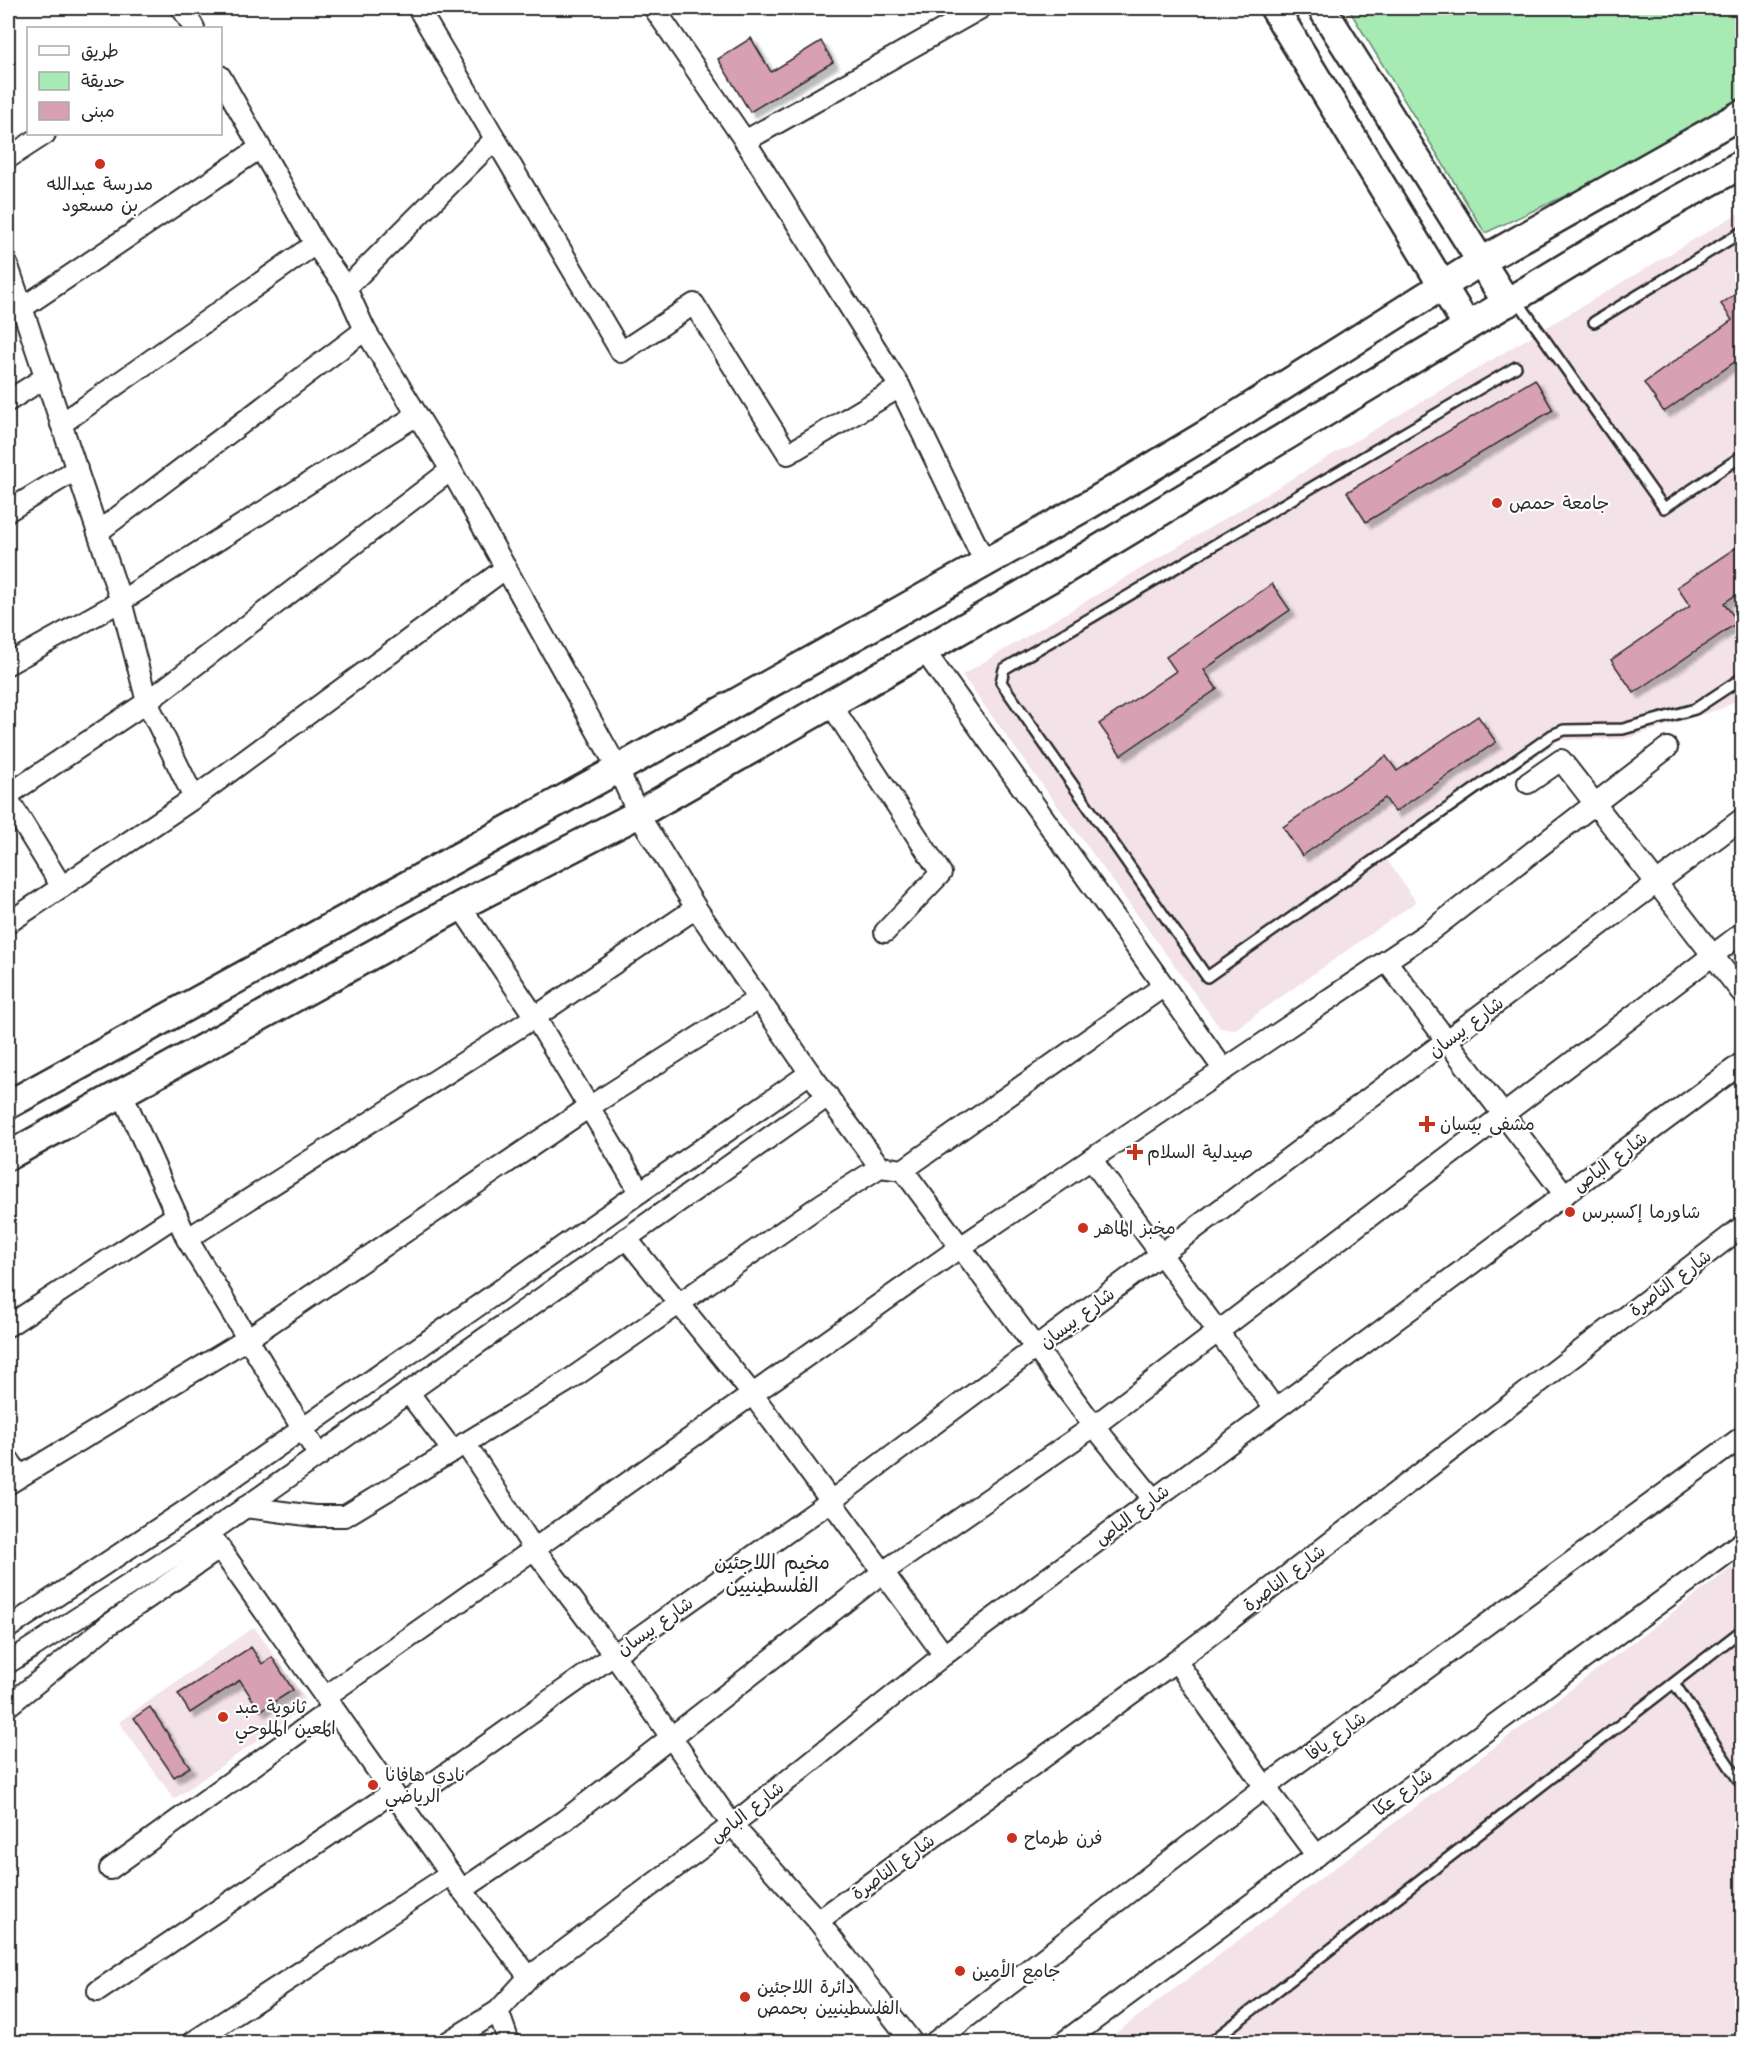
<svg xmlns="http://www.w3.org/2000/svg" width="1750" height="2050" viewBox="0 0 1750 2050" font-family="Kalam,'Playpen Sans Arabic',sans-serif">
  <style>
    .built { fill: #f3e2e8 }
    .green { fill: #a7eab4; stroke: #698a70; stroke-width: 1.5 }
    .building { fill: #d7a0b3; stroke: #2b2b2b; stroke-width: 1.5; filter: url(#shadow) }
    .lines { fill: none; stroke-linecap: round; stroke-linejoin: round }
    .service-casing { stroke: #2b2b2b; stroke-width: 14 }
    .minor-casing { stroke: #2b2b2b; stroke-width: 24 }
    .secondary-casing { stroke: #2b2b2b; stroke-width: 32 }
    .service { stroke: #fff; stroke-width: 9 }
    .minor { stroke: #fff; stroke-width: 20 }
    .secondary { stroke: #fff; stroke-width: 27 }
    .poi-dot { fill: #c8321e; stroke: #fff; stroke-width: 2 }
    .labels { text-anchor: middle; stroke-width: 4.5; stroke-linejoin: round; paint-order: stroke }
    .poi-label { font-size: 18px; fill: #2b2b2b; stroke: #fff; text-anchor: start }
    .street-label { font-size: 18px; fill: #2b2b2b; stroke: #fff }
    .neighbourhood-label { font-size: 20px; fill: #2b2b2b; stroke: #fff }
  </style>
  <defs>
    <filter id="shadow"><feDropShadow dx="5.5" dy="5.5" stdDeviation="1.5" flood-color="#0004"/></filter>
  </defs>
  <rect width="100%" height="100%" fill="#fff"/>
  <filter id="ink" filterUnits="userSpaceOnUse"><feTurbulence type="fractalNoise" baseFrequency=".0167" numOctaves="2"/><feDisplacementMap in="SourceGraphic" scale="12" xChannelSelector="R" yChannelSelector="G"/><feConvolveMatrix kernelMatrix="1 2 1 2 8 2 1 2 1" color-interpolation-filters="sRGB"/></filter>
  <g filter="url(#ink)">
    <g class="built">
      <polygon points="1742,211 1742,697 1723,708 1625,739 1560,740 1385,857 1416,902 1234,1030 1220,1028 962,675"/>
      <polygon points="1742,1560 1742,2042 1104,2042"/>
      <polygon points="254,1627 304,1697 302,1709 174,1799 119,1722"/>
    </g>
    <polygon class="green" points="1348,8 1742,8 1742,114 1485,233"/>
    <g class="building">
      <polygon points="751,38 771,72 821,41 833,62 750,112 718,59"/>
      <polygon points="1743,289 1743,356 1664,412 1644,383 1732,320 1721,304"/>
      <polygon points="1535,379 1553,410 1366,522 1347,492"/>
      <polygon points="1743,543 1743,590 1724,603 1738,622 1634,693 1611,660 1690,606 1677,587"/>
      <polygon points="1272,584 1290,610 1204,670 1217,689 1121,755 1099,724 1176,671 1166,657"/>
      <polygon points="1478,716 1496,742 1395,812 1385,798 1302,856 1283,827 1386,756 1397,771"/>
      <polygon points="251,1647 262,1664 272,1657 293,1690 260,1711 240,1680 190,1713 178,1694"/>
      <polygon points="150,1707 190,1767 174,1777 134,1718"/>
    </g>
    <g class="lines">
      <defs>
        <g id="service">
          <polyline points="1517,300 1664,508 1742,456"/>
          <polyline points="1594,322 1742,232"/>
          <polyline points="1516,367 1004,669 1001,682 1207,977 1552,735 1564,730 1623,729 1695,709 1742,678"/>
          <polyline points="1674,1683 1742,1785"/>
          <polyline points="1211,2042 1742,1630"/>
        </g>
        <g id="minor">
          <polyline points="182,8 194,28"/>
          <polyline points="418,8 621,352 694,304 788,454 900,387"/>
          <polyline points="654,8 745,141 900,387 985,563"/>
          <polyline points="745,141 981,8"/>
          <polyline points="8,158 45,134"/>
          <polyline points="8,266 121,601 147,702 194,798"/>
          <polyline points="346,288 495,139"/>
          <polyline points="22,308 260,148"/>
          <polyline points="8,401 46,377"/>
          <polyline points="61,424 315,244"/>
          <polyline points="8,511 77,469"/>
          <polyline points="98,532 365,330"/>
          <polyline points="923,649 1224,1070"/>
          <polyline points="8,664 121,601 417,415"/>
          <polyline points="830,703 941,873 885,932"/>
          <polyline points="1528,783 1561,760 1742,993"/>
          <polyline points="8,795 147,702 451,470"/>
          <polyline points="8,799 62,887"/>
          <polyline points="460,906 535,1017 640,1192"/>
          <polyline points="696,908 810,1073 880,1167"/>
          <polyline points="8,923 194,798 506,568"/>
          <polyline points="1386,961 1565,1195"/>
          <polyline points="122,1093 187,1239 319,1456"/>
          <polyline points="1091,1159 1275,1409"/>
          <polyline points="903,1170 1094,1426 1154,1500"/>
          <polyline points="626,1238 753,1395 944,1655"/>
          <polyline points="187,1239 535,1017 696,908 638,814 618,769 451,470 365,330 346,288 315,244 220,76"/>
          <polyline points="8,1326 177,1215"/>
          <polyline points="408,1392 453,1451"/>
          <polyline points="465,1443 534,1549 614,1655 732,1825 818,1921 912,2042"/>
          <polyline points="8,1459 20,1476"/>
          <polyline points="8,1484 247,1339 589,1107 758,999"/>
          <polyline points="245,1507 314,1516 345,1516 568,1381 822,1204 880,1167 903,1170 1164,986"/>
          <polyline points="209,1533 462,1890 529,1977"/>
          <polyline points="8,1628 191,1507 810,1073"/>
          <polyline points="1176,1661 1265,1787 1317,1856"/>
          <polyline points="8,1663 209,1533 828,1096"/>
          <polyline points="325,1697 962,1246 1429,932 1667,748"/>
          <polyline points="8,1706 107,1626 220,1548"/>
          <polyline points="402,1805 831,1501 1742,819"/>
          <polyline points="110,1869 333,1708"/>
          <polyline points="462,1890 565,1820 883,1572 1094,1426 1742,933"/>
          <polyline points="818,1921 1176,1661 1742,1227"/>
          <polyline points="98,1991 393,1792"/>
          <polyline points="193,2042 451,1874"/>
          <polyline points="448,2042 498,2011"/>
          <polyline points="509,2042 498,2011 529,1977 732,1825 944,1655 1742,1063"/>
          <polyline points="935,2042 1265,1787 1742,1437"/>
          <polyline points="1064,2042 1742,1542"/>
        </g>
        <g id="secondary">
          <polyline points="1274,8 1467,326"/>
          <polyline points="1322,8 1507,303"/>
          <polyline points="8,1105 618,769 1090,504 1220,426 1480,262 1742,114"/>
          <polyline points="8,1156 460,906 638,814 1056,575 1665,207 1742,164"/>
        </g>
      </defs>
      <use href="#service" class="service-casing"/>
      <use href="#minor" class="minor-casing"/>
      <use href="#secondary" class="secondary-casing"/>
      <use href="#service" class="service"/>
      <use href="#minor" class="minor"/>
      <use href="#secondary" class="secondary"/>
    </g>
  </g>
  <g class="poi-dot">
    <circle cx="100" cy="164" r="6"/>
    <circle cx="1497" cy="503" r="6"/>
    <path d="M1424 1115h6v6h6v6h-6v6h-6v-6h-6v-6h6z"/>
    <path d="M1132 1143h6v6h6v6h-6v6h-6v-6h-6v-6h6z"/>
    <circle cx="1570" cy="1212" r="6"/>
    <circle cx="1083" cy="1228" r="6"/>
    <circle cx="223" cy="1717" r="6"/>
    <circle cx="373" cy="1785" r="6"/>
    <circle cx="1012" cy="1838" r="6"/>
    <circle cx="960" cy="1971" r="6"/>
    <circle cx="745" cy="1997" r="6"/>
  </g>
  <g class="labels">
    <g class="poi-label">
      <text x="100" y="190" text-anchor="middle">مدرسة عبدالله<tspan x="100" dy="21">بن مسعود</tspan></text>
      <text x="1509" y="509">جامعة حمص</text>
      <text x="1440" y="1130">مشفى بيسان</text>
      <text x="1147" y="1158">صيدلية السلام</text>
      <text x="1582" y="1218">شاورما إكسبرس</text>
      <text x="1095" y="1234">مخبز الماهر</text>
      <text x="235" y="1713">ثانوية عبد<tspan x="235" dy="21">المعين الملوحي</tspan></text>
      <text x="385" y="1781">نادي هافانا<tspan x="385" dy="21">الرياضي</tspan></text>
      <text x="1024" y="1844">فرن طرماح</text>
      <text x="972" y="1977">جامع الأمين</text>
      <text x="757" y="1993">دائرة اللاجئين<tspan x="757" dy="21">الفلسطينيين بحمص</tspan></text>
    </g>
    <g class="street-label">
      <text transform="translate(1466 1027) rotate(-37)" y="6">شارع بيسان</text>
      <text transform="translate(1610 1162) rotate(-37)" y="6">شارع الباص</text>
      <text transform="translate(1670 1283) rotate(-37)" y="6">شارع الناصرة</text>
      <text transform="translate(1077 1318) rotate(-37)" y="6">شارع بيسان</text>
      <text transform="translate(1132 1515) rotate(-37)" y="6">شارع الباص</text>
      <text transform="translate(1284 1578) rotate(-37)" y="6">شارع الناصرة</text>
      <text transform="translate(655 1626) rotate(-35)" y="6">شارع بيسان</text>
      <text transform="translate(1336 1736) rotate(-36)" y="6">شارع يافا</text>
      <text transform="translate(1403 1792) rotate(-36)" y="6">شارع عكا</text>
      <text transform="translate(747 1812) rotate(-38)" y="6">شارع الباص</text>
      <text transform="translate(893 1867) rotate(-36)" y="6">شارع الناصرة</text>
    </g>
    <g class="neighbourhood-label">
      <text x="772" y="1569">مخيم اللاجئين<tspan x="772" dy="23">الفلسطينيين</tspan></text>
    </g>
  </g>
  <rect width="1750" height="2050" fill="none" stroke="#fff" stroke-width="30"/>
  <rect x="15" y="15" width="1720" height="2020" fill="none" stroke="#2b2b2b" stroke-width="2" filter="url(#ink)"/>
  <rect x="27" y="27" width="195" height="108" fill="#ffffff" stroke="#aaaaaa" stroke-width="1.5"/>
  <rect x="39" y="46" width="30" height="9" fill="#ffffff" stroke="#aaaaaa" stroke-width="1.5"/>
  <text x="81" y="57" font-size="18" fill="#2b2b2b">طريق</text>
  <rect x="39" y="72" width="30" height="18" fill="#a7eab4" stroke="#aaaaaa" stroke-width="1.5"/>
  <text x="81" y="87" font-size="18" fill="#2b2b2b">حديقة</text>
  <rect x="39" y="102" width="30" height="18" fill="#d7a0b3" stroke="#aaaaaa" stroke-width="1.5"/>
  <text x="81" y="117" font-size="18" fill="#2b2b2b">مبنى</text>
</svg>
